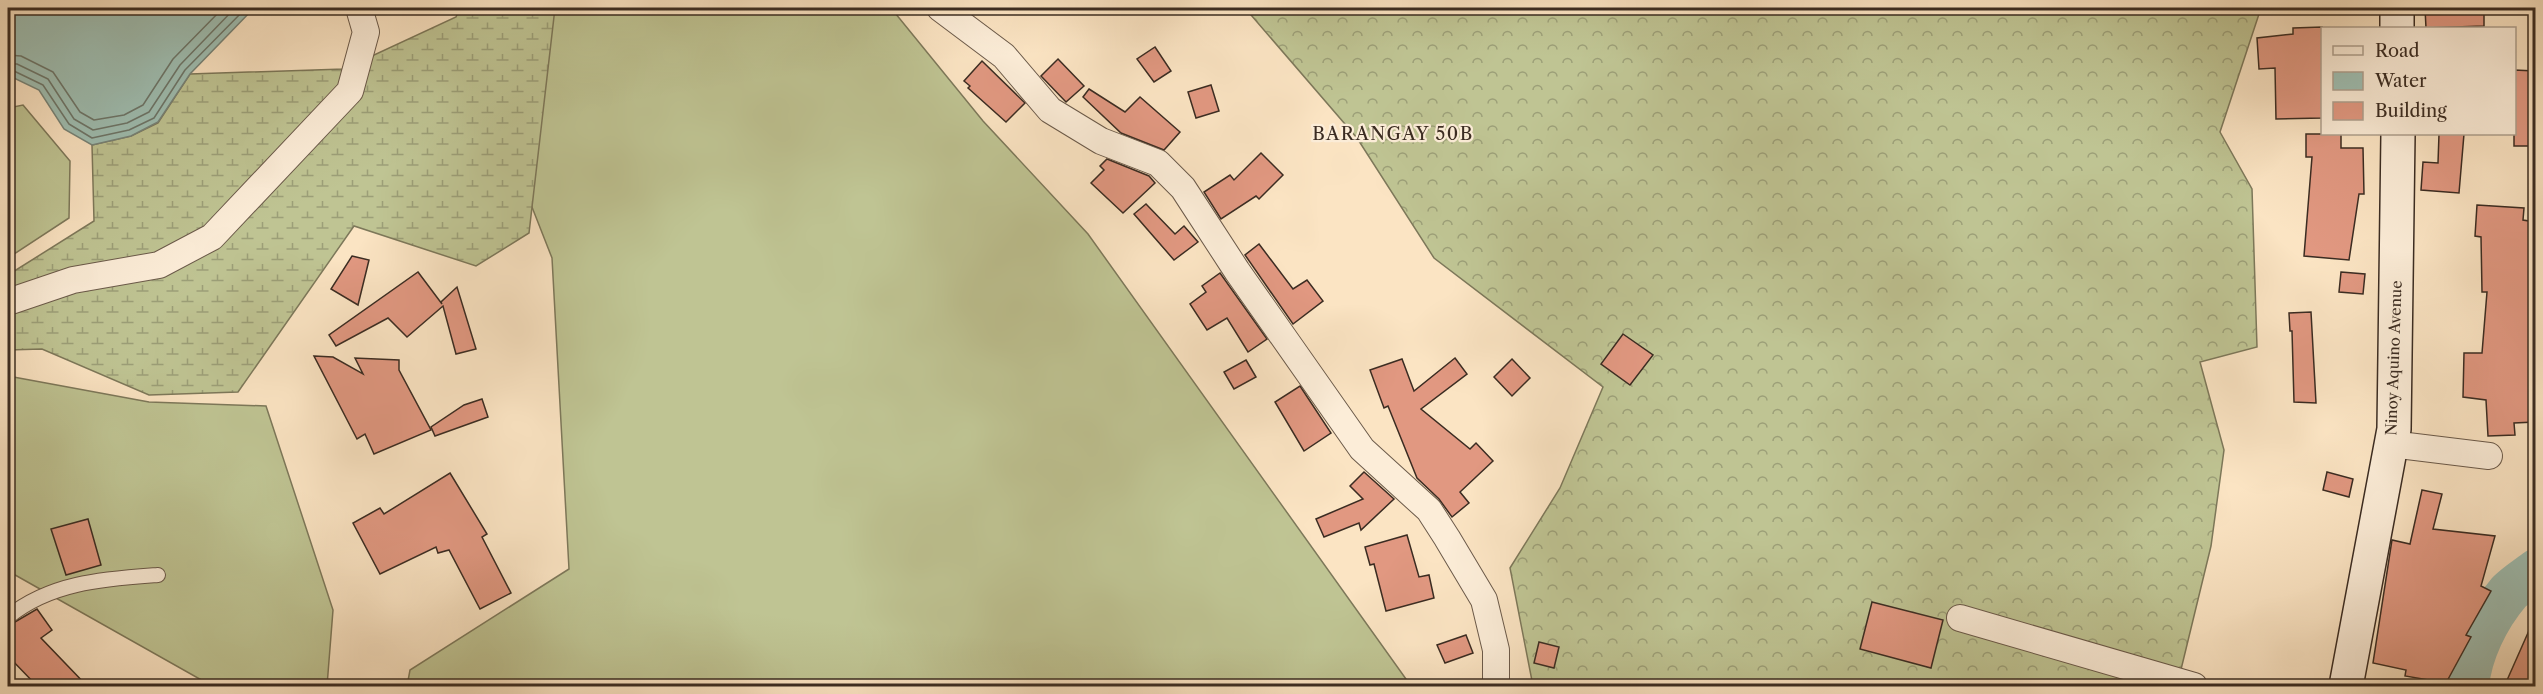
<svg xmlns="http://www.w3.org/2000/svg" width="2543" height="694" viewBox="0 0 2543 694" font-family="'Libre Caslon Text',serif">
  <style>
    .grass { fill: #bfc493; stroke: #7d785a; stroke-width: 1.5 }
    .forest { fill: url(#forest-crowns); stroke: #7d785a; stroke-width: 1.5 }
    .wetland { fill: url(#wetland-marsh); stroke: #7d785a; stroke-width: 1.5 }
    .water { fill: #9fbfb3; stroke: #778479; stroke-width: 1.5 }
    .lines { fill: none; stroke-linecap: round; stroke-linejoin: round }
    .shore { stroke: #6d766a; stroke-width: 1.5 }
    .river { stroke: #9fbfb3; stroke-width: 44 }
    .building { fill: #e19881; stroke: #3b2c22; stroke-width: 1.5 }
    .service-casing { stroke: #6b5a4a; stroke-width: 16 }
    .minor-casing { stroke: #6b5a4a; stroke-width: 28 }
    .secondary-casing { stroke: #3b2c22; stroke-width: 36 }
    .service { stroke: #fcedd8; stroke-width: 14 }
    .minor { stroke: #fcedd8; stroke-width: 26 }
    .secondary { stroke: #fcedd8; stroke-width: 33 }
    .labels { text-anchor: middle; stroke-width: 4.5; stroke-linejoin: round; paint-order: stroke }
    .street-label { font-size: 15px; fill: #3b2c22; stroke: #fcedd8 }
    .quarter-label { font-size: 18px; letter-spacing: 1.5px; fill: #3b2c22; stroke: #fcedd8 }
  </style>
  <defs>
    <pattern id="forest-crowns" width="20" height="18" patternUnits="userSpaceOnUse" patternTransform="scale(1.5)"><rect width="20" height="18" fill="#bfc493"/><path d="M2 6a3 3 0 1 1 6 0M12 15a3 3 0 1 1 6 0" fill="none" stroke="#9c9f78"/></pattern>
    <pattern id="wetland-marsh" width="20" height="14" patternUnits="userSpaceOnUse" patternTransform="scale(1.5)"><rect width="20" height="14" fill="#bfc493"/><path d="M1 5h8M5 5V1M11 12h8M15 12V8" fill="none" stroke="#9c9f78"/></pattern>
  </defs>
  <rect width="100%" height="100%" fill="#fbe4c3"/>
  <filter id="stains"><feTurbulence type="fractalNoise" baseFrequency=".00333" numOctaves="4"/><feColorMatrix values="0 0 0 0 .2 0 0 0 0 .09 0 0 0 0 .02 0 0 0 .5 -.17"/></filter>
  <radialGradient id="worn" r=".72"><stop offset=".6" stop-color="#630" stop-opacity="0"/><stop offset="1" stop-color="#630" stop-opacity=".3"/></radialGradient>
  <g class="grass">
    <polygon points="552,8 891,8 983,121 1088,234 1411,686 407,686 410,670 569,569 552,258 484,85"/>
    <polygon points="23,105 70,161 69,218 8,258 8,108"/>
    <polygon points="8,376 149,402 266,406 333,610 327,686 212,686 8,571"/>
  </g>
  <polygon class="forest" points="1245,8 2261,8 2220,132 2252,189 2257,347 2200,362 2224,450 2211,546 2177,686 1533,686 1510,568 1560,488 1603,387 1434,258 1357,138"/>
  <polygon class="wetland" points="460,8 555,8 529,233 476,266 354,226 238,392 149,395 42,349 8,350 8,275 94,221 92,145 131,136 158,123 190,74 344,69 456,17"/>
  <polygon class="water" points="8,8 254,8 190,74 158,122 131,136 92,145 64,129 39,90 12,77 8,78"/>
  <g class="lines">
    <g class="shore">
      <polyline points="8,55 21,56 53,72 80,112 94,120 124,115 143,105 173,59 223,8"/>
      <polyline points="8,64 17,64 48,79 74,119 93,130 127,123 149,112 180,65 235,8"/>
      <polyline points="8,72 14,71 43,85 69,124 92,138 129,130 154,118 185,70 246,8"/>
    </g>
    <path class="river" d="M2467 686C2470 653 2487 618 2509 592 2517 584 2527 578 2536 571"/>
  </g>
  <g class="building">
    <polygon points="2425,8 2484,8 2484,26 2426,28"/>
    <polygon points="2322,27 2322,118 2276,119 2275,68 2259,69 2257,38 2293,34 2293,28"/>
    <polygon points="1155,47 1171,71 1154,82 1137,59"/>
    <polygon points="1058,59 1084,86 1066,102 1041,76"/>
    <polygon points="982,61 1025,103 1006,122 968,88 970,86 964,81"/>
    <polygon points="2514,70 2535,71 2535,146 2514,146"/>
    <polygon points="1211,85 1219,111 1196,118 1188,92"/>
    <polygon points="1089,89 1125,112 1140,97 1180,132 1164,150 1121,133 1083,97"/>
    <polygon points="2306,134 2341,134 2341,148 2363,148 2364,194 2359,194 2349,260 2304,256 2312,157 2306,157"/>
    <polygon points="2439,134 2464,134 2459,193 2421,190 2423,162 2438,163"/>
    <polygon points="1261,153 1283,175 1259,199 1256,196 1221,219 1204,192 1230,175 1234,180"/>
    <polygon points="1107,159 1149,176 1155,183 1123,213 1091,183 1104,170 1100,166"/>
    <polygon points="1146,204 1175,234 1184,226 1198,242 1174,260 1134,214"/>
    <polygon points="2477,205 2524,208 2523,220 2535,222 2535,422 2514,423 2515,435 2488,436 2486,400 2463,397 2464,353 2482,353 2487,292 2482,292 2481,237 2475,236"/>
    <polygon points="1259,244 1293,289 1307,280 1323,301 1293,324 1245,255"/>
    <polygon points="352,256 369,260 358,305 331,289"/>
    <polygon points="418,272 442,304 441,302 457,287 476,349 456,354 443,306 407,337 388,318 336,346 329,335"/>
    <polygon points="2341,272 2365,274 2363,294 2339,292"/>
    <polygon points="1220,273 1267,339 1248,352 1227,318 1207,330 1190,304 1206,292 1202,286"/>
    <polygon points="2311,312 2316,403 2294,402 2292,331 2290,331 2289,313"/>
    <polygon points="1623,334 1653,355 1630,385 1601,364"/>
    <polygon points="314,356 333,357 363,374 355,358 399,360 399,370 431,430 374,454 365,434 357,439"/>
    <polygon points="1455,358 1467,374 1421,409 1470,449 1476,443 1493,461 1460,492 1469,503 1452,517 1439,499 1417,478 1388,406 1384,408 1370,370 1402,359 1414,391"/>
    <polygon points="1512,359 1530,378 1512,396 1494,377"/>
    <polygon points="1246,360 1256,377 1234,389 1224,372"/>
    <polygon points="1300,386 1331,433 1304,451 1275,402"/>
    <polygon points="482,399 488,417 435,436 431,427 464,405"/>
    <polygon points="1364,472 1394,499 1361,530 1359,523 1324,537 1316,519 1363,499 1350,486"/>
    <polygon points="2327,472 2353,479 2349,497 2323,490"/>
    <polygon points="450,473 487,534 482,537 511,593 480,609 449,550 438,553 436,547 380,574 353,523 380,508 384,514"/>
    <polygon points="2422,490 2442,494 2433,529 2495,536 2481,586 2491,591 2466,635 2471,637 2446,683 2405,676 2406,670 2373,663 2392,540 2410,544"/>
    <polygon points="88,519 101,565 66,575 51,529"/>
    <polygon points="1407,535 1419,577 1429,575 1434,598 1386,611 1374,564 1370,565 1365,547"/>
    <polygon points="1872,602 1943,620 1931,668 1860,649"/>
    <polygon points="37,609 52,630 41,638 88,687 38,687 8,656 8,626"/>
    <polygon points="2535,617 2535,687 2504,687"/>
    <polygon points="1466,635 1473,653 1445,663 1437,645"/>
    <polygon points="1539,642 1559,647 1554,668 1534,663"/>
  </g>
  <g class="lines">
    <defs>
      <path id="service" d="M8 617C51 582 104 579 158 575"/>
      <g id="minor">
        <polyline points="940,8 1004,56 1050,110 1101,141 1158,163 1183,188 1237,271 1362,449 1429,510 1447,538 1484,600 1496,650 1496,686"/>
        <polyline points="8,302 73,280 159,265 212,237 350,91 366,32 359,8"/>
        <polyline points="2391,444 2489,456"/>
        <polyline points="1960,618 2194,686"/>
      </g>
      <g id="secondary">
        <polyline points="2397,8 2397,28"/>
        <polyline points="2346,686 2394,429 2398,134"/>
      </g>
    </defs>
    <use href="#service" class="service-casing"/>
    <use href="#minor" class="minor-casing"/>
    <use href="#secondary" class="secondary-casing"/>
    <use href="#service" class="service"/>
    <use href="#minor" class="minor"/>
    <use href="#secondary" class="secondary"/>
  </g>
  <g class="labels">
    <g class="street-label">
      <text transform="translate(2394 358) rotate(-88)" y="5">Ninoy Aquino Avenue</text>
    </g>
    <g class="quarter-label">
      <text x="1393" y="140">BARANGAY 50B</text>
    </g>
  </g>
  <rect width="2543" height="694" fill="none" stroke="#fbe4c3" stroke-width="30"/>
  <rect x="9" y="9" width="2525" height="676" fill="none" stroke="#3b2c22" stroke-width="3"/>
  <rect x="15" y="15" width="2513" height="664" fill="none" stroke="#3b2c22" stroke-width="1.5"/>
  <rect x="2321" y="27" width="195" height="108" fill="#fcedd8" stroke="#afa08f" stroke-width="1.5"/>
  <rect x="2333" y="46" width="30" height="9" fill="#fcedd8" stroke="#afa08f" stroke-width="1.5"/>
  <text x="2375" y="57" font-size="18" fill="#3b2c22">Road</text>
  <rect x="2333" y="72" width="30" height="18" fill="#9fbfb3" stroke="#afa08f" stroke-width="1.5"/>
  <text x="2375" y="87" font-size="18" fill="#3b2c22">Water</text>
  <rect x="2333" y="102" width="30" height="18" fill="#e19881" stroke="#afa08f" stroke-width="1.5"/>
  <text x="2375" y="117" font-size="18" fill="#3b2c22">Building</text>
  <rect width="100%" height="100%" filter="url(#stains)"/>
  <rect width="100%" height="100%" fill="url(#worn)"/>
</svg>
